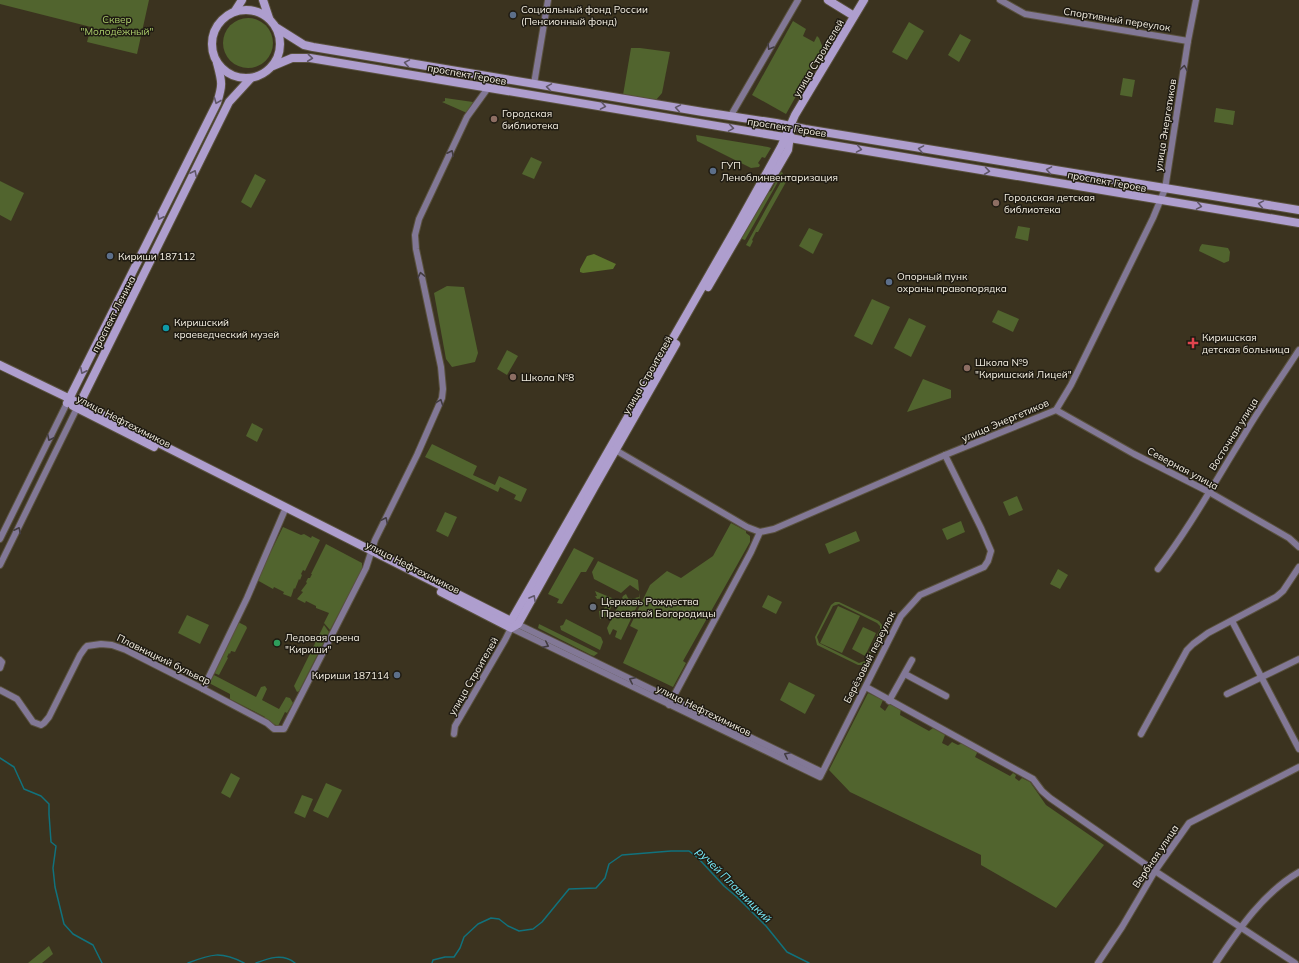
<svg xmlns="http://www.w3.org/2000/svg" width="1299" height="963" viewBox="0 0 1299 963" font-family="Mulish,sans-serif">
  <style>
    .green { fill: #51642e; fill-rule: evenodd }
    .forest { fill: #5c752c }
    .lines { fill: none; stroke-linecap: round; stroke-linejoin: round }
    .stream { stroke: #11727d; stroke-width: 1.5 }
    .street-casing { stroke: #59513e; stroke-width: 8 }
    .secondary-casing { stroke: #59513e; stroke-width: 10 }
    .street { stroke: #827896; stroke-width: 6 }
    .secondary { stroke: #ae9ece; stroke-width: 8 }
    .oneway { stroke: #423c40 }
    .oneway2 { stroke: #5f5667 }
    .service-dot { fill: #5c6f8a; stroke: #1f1b12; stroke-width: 1.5 }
    .education-dot { fill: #8d6e63; stroke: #1f1b12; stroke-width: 1.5 }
    .culture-dot { fill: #0f9aa8; stroke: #1f1b12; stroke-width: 1.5 }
    .health-dot { fill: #e0444e; stroke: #1f1b12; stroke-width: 1.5 }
    .worship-dot { fill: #6b7280; stroke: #1f1b12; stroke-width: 1.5 }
    .leisure-dot { fill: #2e9e5b; stroke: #1f1b12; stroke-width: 1.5 }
    .labels { text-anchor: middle; stroke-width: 3; stroke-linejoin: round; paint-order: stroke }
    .poi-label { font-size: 10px; fill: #f5f0e3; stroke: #1f1b12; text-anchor: start }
    .park-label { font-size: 10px; fill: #accf6c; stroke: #1f1b12 }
    .street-label { font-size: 10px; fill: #f5f0e3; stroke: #1f1b12 }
    .water-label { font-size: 11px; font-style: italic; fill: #78ecfb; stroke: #1f1b12 }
  </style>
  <rect width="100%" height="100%" fill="#3b331f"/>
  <g class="green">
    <polygon points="0,0 149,0 137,54 87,42 91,27 0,4"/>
    <circle cx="248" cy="43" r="25"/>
    <polygon points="793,21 806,29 803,36 814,42 817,36 819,38 823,48 786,114 752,95"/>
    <polygon points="909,22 924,31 907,60 892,52"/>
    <polygon points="960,34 971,40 959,62 948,55"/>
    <polygon points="631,48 640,48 670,52 662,93 656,100 623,95"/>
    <polygon points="1123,78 1135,80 1132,97 1120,95"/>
    <polygon points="445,98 473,102 467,113 442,102 445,101"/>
    <polygon points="1216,108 1235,111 1233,125 1214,122"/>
    <polygon points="696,135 768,147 771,148 765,158 762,157 758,163 760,165 759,167 751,168 697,141"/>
    <polygon points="531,157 542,162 534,179 522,174"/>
    <polygon points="781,172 783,173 745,240 742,239 741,237 765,194 771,191"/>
    <polygon points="255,174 266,180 251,208 241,202"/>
    <polygon points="782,180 786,182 758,232 756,232 752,240 753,241 750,247 746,245"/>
    <polygon points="0,181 24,193 11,221 0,215"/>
    <polygon points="1018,226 1030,228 1028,241 1015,238"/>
    <polygon points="809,228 823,234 813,254 799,246"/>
    <polygon points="1202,244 1228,248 1230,252 1229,261 1224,263 1199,251 1200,247"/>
    <polygon points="447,286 464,287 478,353 475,362 452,367 446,359 434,293"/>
    <polygon points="872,299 890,307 872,345 854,336"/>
    <polygon points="998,310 1019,319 1013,332 992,322"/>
    <polygon points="909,318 926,326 911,357 894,348"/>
    <polygon points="507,350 518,356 507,375 497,369"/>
    <polygon points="923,379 951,390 951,398 907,412"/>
    <polygon points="252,423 263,429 257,442 246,436"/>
    <polygon points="432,444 477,466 473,475 495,485 499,476 527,489 521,502 514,499 516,495 500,487 498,492 425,457"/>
    <polygon points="1017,496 1023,510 1009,516 1003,502"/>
    <polygon points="445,512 457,517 448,537 436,531"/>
    <polygon points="961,521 965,532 947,540 942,529"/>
    <polygon points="731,523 746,531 746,533 750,536 750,542 683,661 686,663 673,687 623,663 638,630 630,626 650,585 667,571 681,578 713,556"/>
    <polygon points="283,527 301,535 304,534 311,538 312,536 320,540 305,571 303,570 301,574 302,575 300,580 299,579 295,589 294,588 291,597 283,594 284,592 274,587 273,589 257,580"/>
    <polygon points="856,531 860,541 829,554 825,544"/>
    <polygon points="326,544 362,563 362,568 360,573 330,630 324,623 329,613 316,608 316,606 306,601 305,603 297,599 303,592 301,591 307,583 306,582 308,578 310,578 312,574 311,574"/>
    <polygon points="574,548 594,558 586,572 581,572 562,604 557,603 559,599 548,594"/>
    <polygon points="598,561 638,580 639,591 630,585 621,593 594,579 592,572"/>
    <polygon points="1058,569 1068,575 1060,589 1050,584"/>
    <path d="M595 591 612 598 614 601 607 616 600 619 599 611 604 610V608L607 606V602C604 599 601 598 597 599L595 596H597Z"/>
    <polygon points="639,593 640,600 621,640 615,637 617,631 613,629 610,635 609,634 607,628 623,596 626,594 628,598 631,599 639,597"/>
    <polygon points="768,595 782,602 776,614 762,607"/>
    <path d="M835 602H839L879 621 882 625 883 630 866 663 862 665H858L817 645 815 637 831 605ZM839 604 877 623 880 626V629L865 661 859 663 819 643 817 637 833 606Z"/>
    <polygon points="838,606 860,616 842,653 820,643"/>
    <polygon points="187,615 209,625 200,644 178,633"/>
    <polygon points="566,619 601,637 603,642 600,650 561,630 560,626 563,625"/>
    <polygon points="238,623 240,623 246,626 247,628 235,652 231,651 230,654 229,653 227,657 228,658 219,675 214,673"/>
    <polygon points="539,624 598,653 594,656 591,655 538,628"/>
    <polygon points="324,625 329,632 299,691 297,692 294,686"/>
    <polygon points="863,627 876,633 865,656 852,649"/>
    <polygon points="214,675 256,697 261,687 265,686 267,689 262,700 279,709 286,697 290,698 293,703 287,713 285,712 278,726 264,720 265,717 230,699 230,694 209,683"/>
    <polygon points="789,682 815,695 805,714 780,700"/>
    <polygon points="868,693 883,700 880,707 885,711 890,703 901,709 900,715 929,731 933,728 945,735 942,743 948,746 952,742 958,745 963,743 975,749 977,753 975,757 1010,776 1013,773 1016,775 1015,778 1019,781 1022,778 1030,782 1046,805 1104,845 1056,908 981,865 981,855 850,792 829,770"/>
    <polygon points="231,773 240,778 230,798 221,793"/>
    <polygon points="326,783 342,790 328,818 313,811"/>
    <polygon points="302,795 313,799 305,818 294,813"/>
    <polygon points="49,946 53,954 42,963 28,963"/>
  </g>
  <polygon class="forest" points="594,254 616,264 613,269 583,273 580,272 580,269 587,256"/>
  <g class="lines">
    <g class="stream">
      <polyline points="0,758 14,767 24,789 41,796 49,804 49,814 51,842 56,846 53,868 55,887 64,924 73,934 93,945 102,963"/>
      <path d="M188 963C211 954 221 951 244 963"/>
      <path d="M256 963C269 958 283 953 295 963"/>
      <polyline points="432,963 433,960 445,957 454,957 460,948 464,937 478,924 491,918 499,919 508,926 519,931 533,929 542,922 569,889 596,888 605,878 609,864 622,855 671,851 689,851 698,858 724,886 737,897 766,926 787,952 809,963"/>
    </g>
    <defs>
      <g id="street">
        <polyline points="1000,0 1025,14 1188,41"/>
        <polyline points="534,84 548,0"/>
        <polyline points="730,117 798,0"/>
        <polyline points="1056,410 1134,454 1209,492 1289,538 1299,547"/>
        <polyline points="612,448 747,527 760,532"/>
        <polyline points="0,539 67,403"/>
        <polyline points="0,565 77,408"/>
        <path d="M1158 569C1190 527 1216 480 1244 435 1261 406 1281 378 1299 350"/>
        <polyline points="1232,621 1299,749"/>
        <polyline points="511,628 820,777 901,616 920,595 984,567 988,561 991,551 981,528 945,455"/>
        <polyline points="0,660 2,662 0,668"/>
        <polyline points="905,674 946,696"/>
        <polyline points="866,687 1033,779 1042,791 1050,798 1155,871 1295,963"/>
        <polyline points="203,689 247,598 284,512"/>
        <polyline points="0,690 17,699 33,722 41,725 44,723 49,717 80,655 85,648 87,646 101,644 112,645 126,650 203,689 267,723 274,729 284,729 366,568 375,540 417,455 442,398 443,389 441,367 416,249 415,235 419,219 467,117 488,88"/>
        <polyline points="1227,694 1299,659"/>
        <polyline points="889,701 912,660"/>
        <polyline points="669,705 751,552 760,532 774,529 945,455 1056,410 1071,385 1153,218 1165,189 1188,41 1196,0"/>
        <polyline points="454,734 455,726 505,640 511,628 511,621 822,772"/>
        <polyline points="1141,734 1187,650 1193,644 1208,633 1276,597 1283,591 1299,567"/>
        <polyline points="1098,963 1122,927 1155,871 1189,823 1299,767"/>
        <path d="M1216 963C1239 929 1263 893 1299 872"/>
      </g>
      <g id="secondary">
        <polyline points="263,0 269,18"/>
        <polyline points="828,0 854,16"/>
        <circle cx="246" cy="44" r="34"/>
        <polyline points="235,11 242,0"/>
        <polyline points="277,28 304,45 313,47 703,112 776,123 805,129 1299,210"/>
        <polyline points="273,66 292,58 310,58 1299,223"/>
        <polyline points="708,287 788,150 791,129"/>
        <polyline points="0,365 89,408 511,621 736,228 781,147 795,115 864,0"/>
        <path d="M67 403 217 103C223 84 222 82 217 63"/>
        <polyline points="73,406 154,447"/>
        <polyline points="78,407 229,102 251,78"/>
        <polyline points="441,592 511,628 518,624 595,486 676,344"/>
      </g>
    </defs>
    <use href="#street" class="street-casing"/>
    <use href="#secondary" class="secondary-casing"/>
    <use href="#street" class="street"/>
    <use href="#secondary" class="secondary"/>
  </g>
  <defs><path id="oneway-chevron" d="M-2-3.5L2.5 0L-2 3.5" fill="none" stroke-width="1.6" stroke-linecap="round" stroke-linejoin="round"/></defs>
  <g class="oneway">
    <use href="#oneway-chevron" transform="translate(770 47) rotate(121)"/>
    <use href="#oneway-chevron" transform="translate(1184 68) rotate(-81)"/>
    <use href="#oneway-chevron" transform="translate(451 153) rotate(-64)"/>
    <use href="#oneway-chevron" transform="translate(421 275) rotate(-102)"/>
    <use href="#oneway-chevron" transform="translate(440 402) rotate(-70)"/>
    <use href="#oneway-chevron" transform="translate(50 438) rotate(116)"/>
    <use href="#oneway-chevron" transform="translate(385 520) rotate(-64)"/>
    <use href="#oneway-chevron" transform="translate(18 530) rotate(-63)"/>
    <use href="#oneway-chevron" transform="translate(546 645) rotate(26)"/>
    <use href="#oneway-chevron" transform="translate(632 680) rotate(-154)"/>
    <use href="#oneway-chevron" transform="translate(787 755) rotate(-154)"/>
  </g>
  <g class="oneway2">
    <use href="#oneway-chevron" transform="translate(310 58) rotate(6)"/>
    <use href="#oneway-chevron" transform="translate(407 63) rotate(-170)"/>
    <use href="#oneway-chevron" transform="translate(549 87) rotate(-171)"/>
    <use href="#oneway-chevron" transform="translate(217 101) rotate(112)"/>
    <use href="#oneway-chevron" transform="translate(603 106) rotate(10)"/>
    <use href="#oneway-chevron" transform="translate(678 108) rotate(-170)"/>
    <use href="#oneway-chevron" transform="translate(731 128) rotate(9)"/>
    <use href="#oneway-chevron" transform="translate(859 149) rotate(10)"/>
    <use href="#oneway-chevron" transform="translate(921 149) rotate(-170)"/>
    <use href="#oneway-chevron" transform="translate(1049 170) rotate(-170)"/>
    <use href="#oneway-chevron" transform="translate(987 171) rotate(8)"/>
    <use href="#oneway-chevron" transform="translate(194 173) rotate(-63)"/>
    <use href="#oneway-chevron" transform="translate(1261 204) rotate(-170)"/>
    <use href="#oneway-chevron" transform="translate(1199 206) rotate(10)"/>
    <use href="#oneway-chevron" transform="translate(160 217) rotate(117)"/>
    <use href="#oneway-chevron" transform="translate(83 371) rotate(117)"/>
    <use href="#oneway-chevron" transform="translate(533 598) rotate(-61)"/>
  </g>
  <g class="service-dot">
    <circle cx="513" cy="15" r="4"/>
    <circle cx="713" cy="171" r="4"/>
    <circle cx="110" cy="256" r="4"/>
    <circle cx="889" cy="282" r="4"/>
    <circle cx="397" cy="675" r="4"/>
  </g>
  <g class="education-dot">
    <circle cx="494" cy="119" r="4"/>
    <circle cx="996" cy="203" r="4"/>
    <circle cx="967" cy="368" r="4"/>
    <circle cx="513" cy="377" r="4"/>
  </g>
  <circle class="culture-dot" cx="166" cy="328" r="4"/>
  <path class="health-dot" d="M1191 337h4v4h4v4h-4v4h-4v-4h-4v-4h4z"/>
  <circle class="worship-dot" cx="593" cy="607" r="4"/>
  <circle class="leisure-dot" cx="277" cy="643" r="4"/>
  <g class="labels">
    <g class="poi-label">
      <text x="521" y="13">Социальный фонд России<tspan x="521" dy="12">(Пенсионный фонд)</tspan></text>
      <text x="502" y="117">Городская<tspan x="502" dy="12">библиотека</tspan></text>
      <text x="721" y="169">ГУП<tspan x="721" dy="12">Леноблинвентаризация</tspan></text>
      <text x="1004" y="201">Городская детская<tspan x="1004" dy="12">библиотека</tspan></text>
      <text x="118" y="260">Кириши 187112</text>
      <text x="897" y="280">Опорный пунк<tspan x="897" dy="12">охраны правопорядка</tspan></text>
      <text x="174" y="326">Киришский<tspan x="174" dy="12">краеведческий музей</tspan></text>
      <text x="1202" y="341">Киришская<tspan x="1202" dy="12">детская больница</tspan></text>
      <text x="975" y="366">Школа №9<tspan x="975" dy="12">"Киришский Лицей"</tspan></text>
      <text x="521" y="381">Школа №8</text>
      <text x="601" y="605">Церковь Рождества<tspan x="601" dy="12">Пресвятой Богородицы</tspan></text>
      <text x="285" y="641">Ледовая арена<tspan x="285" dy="12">"Кириши"</tspan></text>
      <text x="389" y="679" text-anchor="end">Кириши 187114</text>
    </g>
    <g class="park-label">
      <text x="117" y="23">Сквер<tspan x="117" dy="12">"Молодёжный"</tspan></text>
    </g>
    <g class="street-label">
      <text transform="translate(1117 19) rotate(9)" y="4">Спортивный переулок</text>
      <text transform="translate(818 58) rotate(-59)" y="4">улица Строителей</text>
      <text transform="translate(467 74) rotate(10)" y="4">проспект Героев</text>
      <text transform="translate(1165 125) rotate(-81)" y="4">улица Энергетиков</text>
      <text transform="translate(787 127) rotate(9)" y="4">проспект Героев</text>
      <text transform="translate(1107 181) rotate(10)" y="4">проспект Героев</text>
      <text transform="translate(113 314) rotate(-63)" y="4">проспект Ленина</text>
      <text transform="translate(647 375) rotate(-60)" y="4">улица Строителей</text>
      <text transform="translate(1005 420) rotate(-23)" y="4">улица Энергетиков</text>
      <text transform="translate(124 421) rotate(27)" y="4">улица Нефтехимиков</text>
      <text transform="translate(1233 434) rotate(-58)" y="4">Восточная улица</text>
      <text transform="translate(1183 468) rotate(28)" y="4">Северная улица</text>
      <text transform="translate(413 567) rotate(27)" y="4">улица Нефтехимиков</text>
      <text transform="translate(869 657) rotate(-63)" y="4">Берёзовый переулок</text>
      <text transform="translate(164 659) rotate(26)" y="4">Плавницкий бульвар</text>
      <text transform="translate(473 676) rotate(-60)" y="4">улица Строителей</text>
      <text transform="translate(704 710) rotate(26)" y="4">улица Нефтехимиков</text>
      <text transform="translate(1155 856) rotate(-56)" y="4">Вербная улица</text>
    </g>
    <g class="water-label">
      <text transform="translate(734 885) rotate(45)" y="4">ручей Плавницкий</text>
    </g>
  </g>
</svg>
